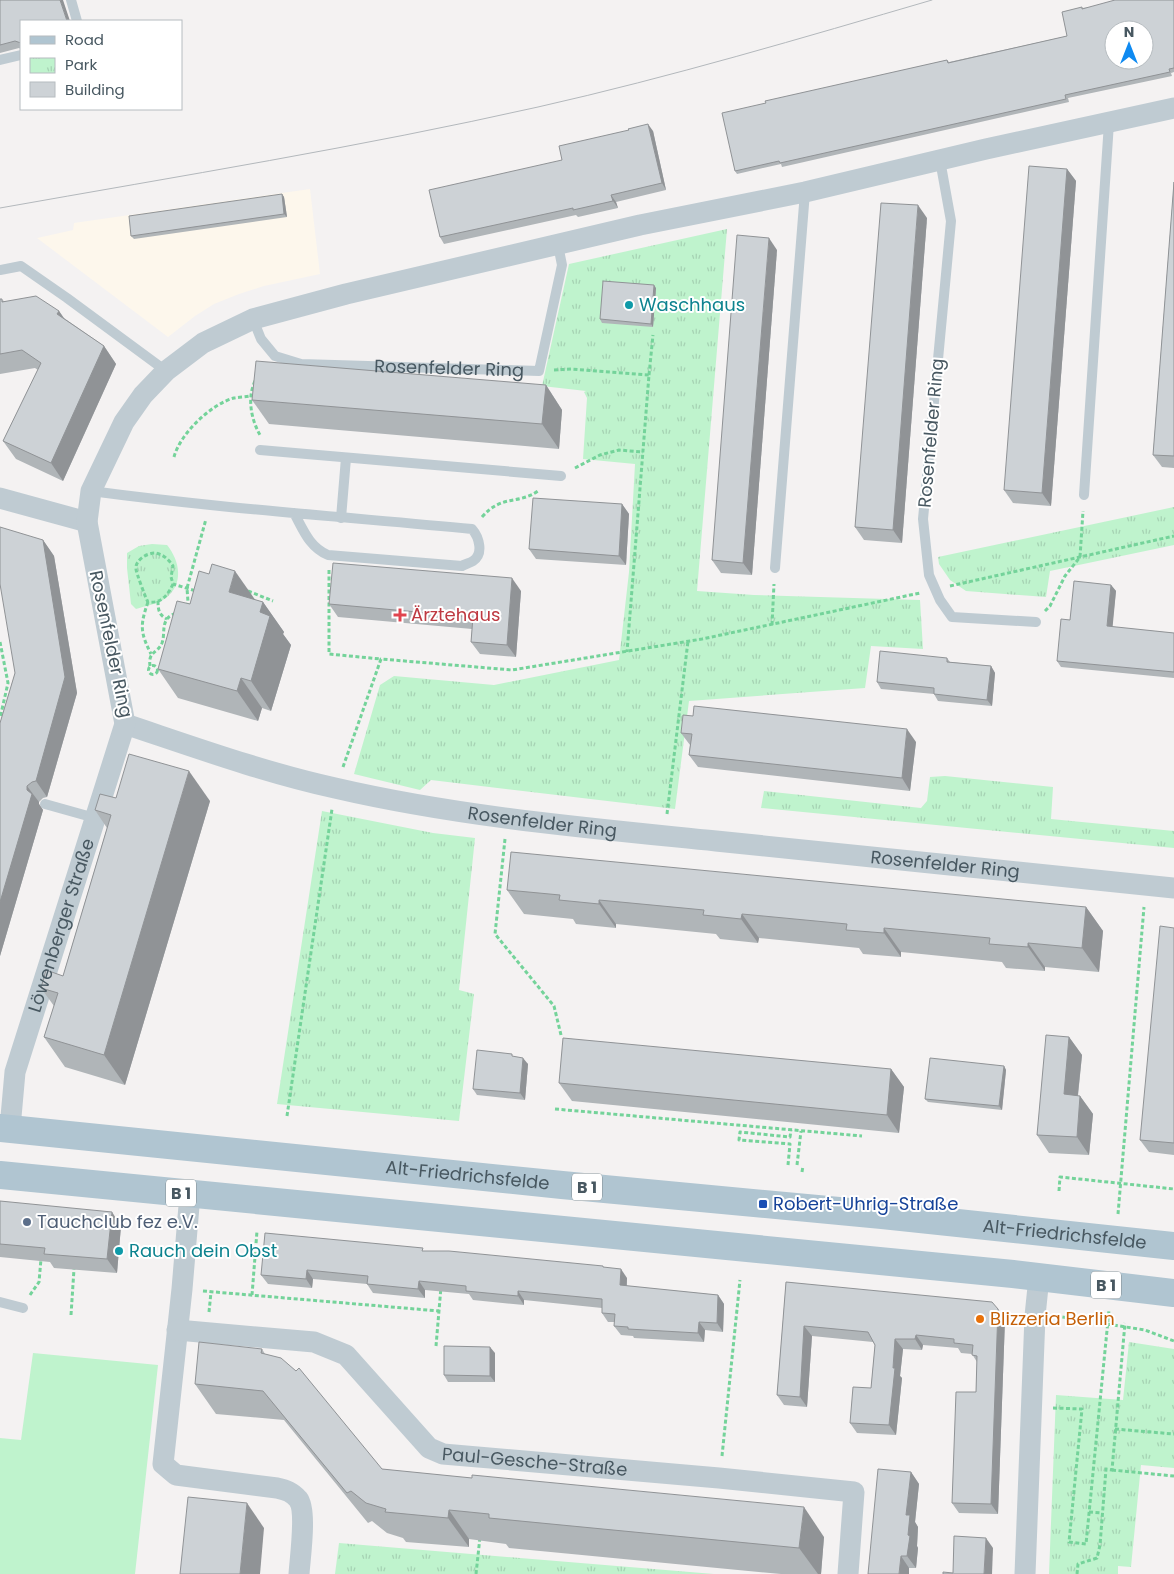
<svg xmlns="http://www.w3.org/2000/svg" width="1174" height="1574" viewBox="0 0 1174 1574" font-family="Poppins,sans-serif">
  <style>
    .commercial { fill: #fdf7ec }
    .grass { fill: #bff3cd }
    .park { fill: url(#park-tufts) }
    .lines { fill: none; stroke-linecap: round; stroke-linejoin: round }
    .path { stroke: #74d39a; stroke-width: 3; stroke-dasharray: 4 2.5; stroke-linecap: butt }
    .service { stroke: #bfcbd2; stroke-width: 10 }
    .minor { stroke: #bfcbd2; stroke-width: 21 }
    .primary { stroke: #b0c5d1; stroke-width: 28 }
    .tram { stroke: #b3b8bc; stroke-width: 1 }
    .wall { fill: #b0b5b8 }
    .shaded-wall { fill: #909396 }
    .building { fill: #cdd2d6; stroke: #909396; fill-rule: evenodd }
    .culture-dot { fill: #0f9aa8; stroke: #fff; stroke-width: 2 }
    .health-dot { fill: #e0444e; stroke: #fff; stroke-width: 2 }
    .transit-dot { fill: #1a4fb4; stroke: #fff; stroke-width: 2 }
    .service-dot { fill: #5c6f8a; stroke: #fff; stroke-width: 2 }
    .food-dot { fill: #e8710a; stroke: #fff; stroke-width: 2 }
    .labels { text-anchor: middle; stroke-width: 4; stroke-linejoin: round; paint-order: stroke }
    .shield { fill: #fff; stroke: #7f8a90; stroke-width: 1 }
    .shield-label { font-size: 16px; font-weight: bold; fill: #485861 }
    .culture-label { font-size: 18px; fill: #0d838f; stroke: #fff; text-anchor: start }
    .street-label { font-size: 18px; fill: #485861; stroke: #fff }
    .health-label { font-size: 18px; fill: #be3a42; stroke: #fff; text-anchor: start }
    .transit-label { font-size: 18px; fill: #164399; stroke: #fff; text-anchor: start }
    .service-label { font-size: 18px; fill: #4e5e75; stroke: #fff; text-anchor: start }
    .food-label { font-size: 18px; fill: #c56008; stroke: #fff; text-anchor: start }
  </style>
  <defs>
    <pattern id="park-tufts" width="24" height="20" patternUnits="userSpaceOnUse" patternTransform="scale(1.25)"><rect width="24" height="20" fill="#bff3cd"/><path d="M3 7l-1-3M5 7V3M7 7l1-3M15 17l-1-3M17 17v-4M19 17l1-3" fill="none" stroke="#a6d2b3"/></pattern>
  </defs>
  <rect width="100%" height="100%" fill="#f4f2f2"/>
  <polygon class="commercial" points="310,189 320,274 264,286 239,294 214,304 195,316 168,337 37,238 73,230 74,223"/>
  <polygon class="grass" points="33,1353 158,1365 135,1574 0,1574 0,1438 21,1440"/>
  <g class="park">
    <polygon points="727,229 697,591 754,595 920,600 923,649 871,646 865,688 689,701 675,809 431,780 420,790 354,774 380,685 394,676 494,685 619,660 629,572 635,464 583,459 587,398 584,392 586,391 542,386 569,264"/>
    <polygon points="1174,507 1174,545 1050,571 1046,597 966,591 950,580 939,564 938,557"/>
    <path d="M152 544 167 545C180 561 184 584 166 598 158 604 145 606 136 609L131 604 127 568V553L139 546Z"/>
    <polygon points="945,776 1053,787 1051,819 1174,831 1174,848 761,808 764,791 921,808 927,801 930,777"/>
    <polygon points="322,811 433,833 475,838 459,990 474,994 459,1121 277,1104"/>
    <polygon points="1129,1342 1174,1349 1174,1468 1141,1465 1131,1567 1118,1566 1118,1574 1049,1574 1056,1395 1123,1400"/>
    <polygon points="339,1543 714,1574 335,1574"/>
  </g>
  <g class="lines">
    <g class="path">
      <polyline points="554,370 571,369 649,375 627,652"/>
      <polyline points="649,375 653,335"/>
      <path d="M255 381C247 398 251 419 260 435"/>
      <path d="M174 457C180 434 211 404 234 398 239 397 245 397 250 396"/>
      <polyline points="575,468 600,455 619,450 643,452"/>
      <path d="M482 517C502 494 518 505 538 491"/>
      <polyline points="329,570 329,654 381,659"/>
      <path d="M173 584C168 595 161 604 148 602 146 599 136 572 136 569 135 560 147 553 155 553 163 554 169 560 173 566L171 577 173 584 196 591"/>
      <polyline points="950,586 1174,536"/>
      <polyline points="248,591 273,601"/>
      <path d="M158 601C158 610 159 615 167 619"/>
      <path d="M148 602C140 625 140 632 151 654"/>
      <polyline points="187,607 188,602 187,588 206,519"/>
      <polyline points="1045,611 1050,606 1065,576 1080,557 1083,511"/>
      <polyline points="772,625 774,584"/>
      <polyline points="0,642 8,683 0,718"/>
      <circle cx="153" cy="670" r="4.5"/>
      <path d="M150 666C148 651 157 654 162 643 165 635 162 626 167 619 169 616 173 614 177 613"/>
      <polyline points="343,767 381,659 512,670 702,639 920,593"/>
      <polyline points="667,814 688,641"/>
      <polyline points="505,839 495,934 554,1006 561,1035"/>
      <polyline points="555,1109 862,1136"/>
      <polyline points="287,1116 332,809"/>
      <polyline points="788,1165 790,1144 739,1140 740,1132 790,1137 791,1130"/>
      <polyline points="797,1165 801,1131"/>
      <polyline points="802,1172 803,1166"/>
      <polyline points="1059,1191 1060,1177 1174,1189"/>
      <polyline points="1118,1214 1144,907"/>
      <polyline points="203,1291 439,1311"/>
      <polyline points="30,1295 39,1282 41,1259"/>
      <polyline points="252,1295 257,1231"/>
      <polyline points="209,1312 211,1292"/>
      <polyline points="71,1315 74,1269"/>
      <polyline points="1056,1316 1145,1330 1174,1341"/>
      <polyline points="436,1346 441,1287"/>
      <polyline points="1053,1408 1082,1409 1069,1542 1086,1544 1109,1310"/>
      <polyline points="1115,1429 1174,1434"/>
      <polyline points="722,1456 740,1280"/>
      <polyline points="1112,1470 1174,1476"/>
      <polyline points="1089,1512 1102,1513"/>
      <polyline points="476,1574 480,1537"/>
      <polyline points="1077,1574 1078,1564 1097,1558 1100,1545 1106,1469 1112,1470 1125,1323"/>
    </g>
    <g class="service">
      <polyline points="71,0 77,21"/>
      <polyline points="0,60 21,55"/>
      <polyline points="940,160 951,221 923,519 929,575 940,600 952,617 1036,622"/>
      <polyline points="0,270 21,266 67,298 166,371"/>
      <path id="s1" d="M253 319 261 339 275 356 301 364 539 371 562 265 558 245"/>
      <polyline points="260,450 561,476"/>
      <path d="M91 491C218 508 345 517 472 529 479 537 484 554 473 561 470 563 465 564 462 566L328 555C309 547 303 529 294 513"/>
      <polyline points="1084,495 1109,123"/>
      <polyline points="341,518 346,458"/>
      <polyline points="775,568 805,192"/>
      <polyline points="45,804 95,818"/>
      <polyline points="0,1302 23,1308"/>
    </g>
    <g class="minor">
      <polyline points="0,498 87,522"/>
      <path id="s2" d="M125 724C194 747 263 772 335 788 460 817 589 828 716 841 869 857 1021 872 1174 888"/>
      <path id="s3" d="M10 1128 15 1072 125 724 87 522 91 491 124 422 143 395 166 371 203 343 253 319 346 294 640 225 805 192 986 149 1174 108"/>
      <path d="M190 1194 182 1289 163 1464 176 1475 277 1488C286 1490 292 1492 298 1499 307 1510 300 1558 299 1574"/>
      <path id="s4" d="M177 1330 314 1342 346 1355 429 1448 443 1454 719 1478 854 1492 848 1574"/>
      <polyline points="1025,1574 1035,1316 1039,1277"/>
    </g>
    <g class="primary">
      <path id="s5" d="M0 1128 562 1185 882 1215 1174 1246"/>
      <polyline points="0,1175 1013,1274 1174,1293"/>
    </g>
    <path class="tram" d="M0 208C180 176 360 147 538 107 671 77 802 38 932 0"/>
  </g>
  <g class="wall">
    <polygon points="0,0 21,21 21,49 19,48 0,53"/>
    <polygon points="1174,0 1174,72 1171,73 1172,76 1068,98 1069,102 782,167 781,164 737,174 735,171 766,103 947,60 949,62 1067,36 1082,7 1082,8"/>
    <polygon points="653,131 666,190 616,202 618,208 578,217 576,215 444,244 440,237 562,160"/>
    <polygon points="1067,169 1076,181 1051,506 1013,503 1004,490"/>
    <polygon points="1174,182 1174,468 1162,467 1153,455"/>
    <polygon points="282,194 284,197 287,217 134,239 131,236"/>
    <polygon points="927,218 902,543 864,540 855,527"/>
    <polygon points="777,250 752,575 721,573 712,560"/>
    <polygon points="656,288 653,327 602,323 600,319"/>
    <polygon points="0,299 4,301 59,311 64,318 104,346 116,364 63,481 16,459 3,441 38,370 35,368 0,374"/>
    <polygon points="546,385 562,410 559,449 269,424 252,400"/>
    <polygon points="622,504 629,514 626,565 536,559 529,549"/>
    <polygon points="43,540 54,556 77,693 47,797 43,798 39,802 39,804 43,810 0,956 0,723 15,673"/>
    <polygon points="1111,585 1116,591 1112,627 1174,633 1174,678 1061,667 1057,661 1070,620"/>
    <polygon points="521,591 516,657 480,654 471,642 472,629 338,617 329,604"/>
    <polygon points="256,600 263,602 284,632 283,634 291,645 271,711 262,708 258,721 178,698 158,669 190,604"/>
    <polygon points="947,658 950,662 991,666 995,673 992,706 938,701 934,694 881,689 877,682"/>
    <polygon points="693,716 916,742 910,791 698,767 689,755 690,745 681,733"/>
    <polygon points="210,801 125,1085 65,1067 44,1037 54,1006 41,988 63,976 107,828 95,810"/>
    <polygon points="507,890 1086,907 1103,931 1099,972 1045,967 1045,971 1006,968 1002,962 901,952 901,957 863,954 859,948 759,938 758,943 720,939 716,934 616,924 616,928 576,924 573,919 524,914"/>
    <polygon points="1174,928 1174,1155 1149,1152 1140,1140"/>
    <polygon points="1069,1037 1082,1055 1078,1096 1080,1096 1093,1114 1089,1155 1049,1153 1037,1135"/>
    <polygon points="514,1057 528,1064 525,1100 477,1095 473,1089"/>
    <polygon points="1004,1066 1006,1070 1002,1110 928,1102 925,1099"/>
    <polygon points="891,1069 904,1087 899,1133 572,1101 559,1083"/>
    <polygon points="0,1201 121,1226 117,1273 54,1268 50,1262 0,1257"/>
    <polygon points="424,1251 604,1268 627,1278 627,1286 718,1295 724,1304 723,1332 705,1330 704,1342 634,1338 633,1336 621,1335 614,1326 615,1322 608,1322 602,1313 602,1308 524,1300 524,1305 473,1300 469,1294 425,1290 425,1298 373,1293 367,1284 313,1279 312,1288 268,1284 261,1275"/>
    <polygon points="786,1282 998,1309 1005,1319 998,1514 959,1513 952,1503 976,1392 977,1362 972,1354 961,1353 958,1348 923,1345 922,1350 903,1349 900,1376 902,1378 896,1435 857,1433 850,1423 871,1388 875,1345 873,1342 812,1336 807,1407 784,1405 777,1395"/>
    <polygon points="262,1349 265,1354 382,1469 824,1537 821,1574 781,1574 509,1548 506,1544 469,1539 469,1547 406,1542 403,1538 387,1533 372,1521 368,1523 284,1420 216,1414 195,1384"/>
    <polygon points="495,1353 495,1382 448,1382 444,1375"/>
    <polygon points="911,1472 919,1484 915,1522 918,1527 917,1546 918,1548 916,1568 909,1568 868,1574"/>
  </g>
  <g class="shaded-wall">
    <polygon points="60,0 63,0 70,21 67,21"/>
    <polygon points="648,124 653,131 666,190 662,183"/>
    <polygon points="1067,169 1076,181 1051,506 1042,493"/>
    <polygon points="282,194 284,197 287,217 284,214"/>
    <polygon points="611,195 616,202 618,208 613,201"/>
    <polygon points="918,205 927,218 902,543 893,530"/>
    <polygon points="769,238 777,250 752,575 743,563"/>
    <polygon points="654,285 656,288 653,327 651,324"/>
    <polygon points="59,311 71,329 57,314"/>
    <polygon points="104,346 116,364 63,481 51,463"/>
    <polygon points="546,385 562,410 559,449 542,424"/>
    <polygon points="622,504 629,514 626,565 619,556"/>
    <polygon points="43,540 54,556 77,693 47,797 36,781"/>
    <polygon points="235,571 256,601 229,592"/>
    <polygon points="512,578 521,591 516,657 507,645"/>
    <polygon points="1111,585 1116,591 1112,633 1107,626"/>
    <polygon points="263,602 284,632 283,634 291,645 271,711 251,681 260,612"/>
    <polygon points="991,666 995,673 992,706 987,700"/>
    <polygon points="241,678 262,708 258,721 237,691"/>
    <polygon points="907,729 916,742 910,791 902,778"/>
    <polygon points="189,771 210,801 125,1085 104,1055"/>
    <polygon points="27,786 39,802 39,804 43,810 0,956 0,902 27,790"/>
    <polygon points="599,900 616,924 616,928 599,904"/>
    <polygon points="1086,907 1103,931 1099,972 1082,948"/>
    <polygon points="742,914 759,938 758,943 741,919"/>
    <polygon points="884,928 901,952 901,957 884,933"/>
    <polygon points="1028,943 1045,967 1045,971 1028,947"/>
    <polygon points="1069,1037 1082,1055 1076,1112 1064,1094"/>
    <polygon points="523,1058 528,1064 525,1100 520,1093"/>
    <polygon points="1004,1066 1006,1070 1002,1110 999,1106"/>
    <polygon points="891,1069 904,1087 899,1133 887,1115"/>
    <polygon points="1080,1096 1093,1114 1089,1155 1077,1137"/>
    <polygon points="112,1212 121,1226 117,1273 107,1259"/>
    <polygon points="621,1269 627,1278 626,1294 620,1285"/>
    <polygon points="307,1270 313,1279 312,1288 306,1279"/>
    <polygon points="419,1281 425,1290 425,1298 418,1289"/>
    <polygon points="518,1291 524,1300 524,1305 518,1296"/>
    <polygon points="718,1295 724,1304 723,1332 717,1323"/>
    <polygon points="998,1309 1005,1319 998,1514 991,1504"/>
    <polygon points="699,1322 705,1330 704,1342 698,1333"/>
    <polygon points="804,1326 812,1336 807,1407 800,1397"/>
    <polygon points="916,1335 923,1345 922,1350 915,1339"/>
    <polygon points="895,1339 903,1349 900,1376 902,1378 896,1435 889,1425"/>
    <polygon points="490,1347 495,1353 495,1382 490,1376"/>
    <polygon points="911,1472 919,1484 915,1522 918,1527 917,1546 918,1548 916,1568 907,1556 906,1515"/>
    <polygon points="247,1503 264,1528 260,1574 240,1574"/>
    <polygon points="804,1507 824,1537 821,1574 818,1574 799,1548"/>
    <polygon points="449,1510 469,1539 469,1547 448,1518"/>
    <polygon points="986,1538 993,1548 992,1574 984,1574"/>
    <polygon points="901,1556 909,1568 909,1574 899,1574"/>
  </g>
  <g class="building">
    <polygon points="0,0 60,0 67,21 21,21 21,43 15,41 0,45"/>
    <path d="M1115 0H1174V68L1169 69 1170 72 1065 95 1066 99 780 163 779 161 735 171 722 113 766 103 765 101 947 60 948 63 1067 36 1062 12 1082 7V9ZM1114 30H1144V60H1114Z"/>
    <polygon points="648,124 662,183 611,195 613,201 573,210 573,208 440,237 429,190 562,160 559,146 629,130 628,129"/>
    <polygon points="1029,166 1067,169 1042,493 1004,490"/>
    <polygon points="1174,182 1174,456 1153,455"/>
    <polygon points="282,194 284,214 131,236 129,216"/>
    <polygon points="881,203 918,205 893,530 855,527"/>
    <polygon points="737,235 769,238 743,563 712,560"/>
    <polygon points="603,281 654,285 651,324 600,319"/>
    <polygon points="36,296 59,311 57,314 104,346 51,463 3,441 41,363 22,350 0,354 0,299 2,299 2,302"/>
    <polygon points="256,361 546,385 542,424 252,400"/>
    <polygon points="533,498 622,504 619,556 529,549"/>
    <polygon points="0,527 43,540 65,677 36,781 32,782 27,786 27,790 32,794 0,902 0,723 15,673 0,584"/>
    <polygon points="333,563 512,578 507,645 471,642 473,617 329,604"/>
    <polygon points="212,564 235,571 229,592 263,602 260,612 270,616 251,681 241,678 237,691 158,669 177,601 190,604 199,571 209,574"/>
    <polygon points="1074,581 1111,585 1107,626 1174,633 1174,672 1057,661 1061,619 1070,620"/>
    <polygon points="880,651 947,658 947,662 991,666 987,700 934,694 934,688 877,682"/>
    <polygon points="694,706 907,729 902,778 689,755 692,734 681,733 683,715 693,716"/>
    <polygon points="129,754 189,771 104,1055 44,1037 58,993 41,988 46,970 63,976 111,815 95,810 100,794 116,798"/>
    <polygon points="511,852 1086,907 1082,948 1028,943 1028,947 989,944 990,938 884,928 884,933 846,930 847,924 742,914 741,919 703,915 704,910 599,900 599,904 559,900 560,895 507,890"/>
    <polygon points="1160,926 1174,928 1174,1143 1140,1140"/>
    <polygon points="1046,1035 1069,1037 1064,1094 1080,1096 1077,1137 1037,1135"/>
    <polygon points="563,1038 891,1069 887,1115 559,1083"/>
    <polygon points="477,1050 512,1054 512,1056 523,1058 520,1093 473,1089"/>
    <polygon points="930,1058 1004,1066 999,1106 925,1099"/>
    <polygon points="0,1201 112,1212 107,1259 44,1254 45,1248 0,1244"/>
    <polygon points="265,1233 423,1248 422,1251 449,1251 603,1266 603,1267 621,1269 620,1285 718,1295 717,1323 699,1322 698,1333 628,1329 628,1327 614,1326 615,1314 602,1313 602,1299 518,1291 518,1296 466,1291 466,1286 419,1281 418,1289 367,1284 368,1276 307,1270 306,1279 261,1275"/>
    <polygon points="786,1282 992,1302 998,1309 991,1504 952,1503 956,1392 976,1392 977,1356 972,1355 973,1345 954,1343 954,1339 916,1335 915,1339 895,1339 893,1368 895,1368 889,1425 850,1423 853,1387 871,1388 875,1345 868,1332 804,1326 800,1397 777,1395"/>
    <polygon points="199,1342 262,1349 261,1353 281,1358 296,1371 299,1368 382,1469 472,1478 472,1475 804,1507 799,1548 489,1518 489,1514 449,1510 448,1518 385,1512 386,1509 366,1503 351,1491 347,1493 263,1391 195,1384"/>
    <polygon points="444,1346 490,1347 490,1376 444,1375"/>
    <polygon points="878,1469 911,1472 906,1515 910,1515 908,1535 910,1536 907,1556 901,1556 899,1574 868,1574"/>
    <polygon points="188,1497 247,1503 240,1574 180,1574"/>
    <polygon points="954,1536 986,1538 984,1574 943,1574 943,1572 953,1573"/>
  </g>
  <g class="culture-dot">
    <circle cx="629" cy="305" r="5"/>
    <circle cx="119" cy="1251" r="5"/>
  </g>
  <path class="health-dot" d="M397.5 607.5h5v5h5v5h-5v5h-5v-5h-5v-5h5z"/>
  <rect class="transit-dot" x="758" y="1199" width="10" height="10" rx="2.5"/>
  <circle class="service-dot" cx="27" cy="1222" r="5"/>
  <circle class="food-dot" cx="980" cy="1319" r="5"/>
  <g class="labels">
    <g class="shield">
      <rect x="572" y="1173.5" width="30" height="27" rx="4"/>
      <rect x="166" y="1179.5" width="30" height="27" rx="4"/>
      <rect x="1091" y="1271.5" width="30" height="27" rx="4"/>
    </g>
    <g class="shield-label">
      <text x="587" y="1193">B 1</text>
      <text x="181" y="1199">B 1</text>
      <text x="1106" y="1291">B 1</text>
    </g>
    <g class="culture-label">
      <text x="639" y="311">Waschhaus</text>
      <text x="129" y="1257">Rauch dein Obst</text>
    </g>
    <g class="street-label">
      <text dy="6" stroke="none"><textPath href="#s1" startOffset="219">Rosenfelder Ring</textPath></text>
      <text transform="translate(931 433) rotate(-85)" y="6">Rosenfelder Ring</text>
      <text transform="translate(111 644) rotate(78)" y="6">Rosenfelder Ring</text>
      <text dy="6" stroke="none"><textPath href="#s2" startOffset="430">Rosenfelder Ring</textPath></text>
      <text dy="6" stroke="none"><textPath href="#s2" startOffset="835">Rosenfelder Ring</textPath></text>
      <text dy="6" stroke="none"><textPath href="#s3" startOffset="210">Löwenberger Straße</textPath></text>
      <text dy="6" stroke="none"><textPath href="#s5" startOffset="470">Alt-Friedrichsfelde</textPath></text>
      <text dy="6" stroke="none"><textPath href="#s5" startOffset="1070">Alt-Friedrichsfelde</textPath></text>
      <text dy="6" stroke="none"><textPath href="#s4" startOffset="404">Paul-Gesche-Straße</textPath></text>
    </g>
    <g class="health-label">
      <text x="411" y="621">Ärztehaus</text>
    </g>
    <g class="transit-label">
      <text x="773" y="1210">Robert-Uhrig-Straße</text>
    </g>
    <g class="service-label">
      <text x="37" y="1228">Tauchclub fez e.V.</text>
    </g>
    <g class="food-label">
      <text x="990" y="1325">Blizzeria Berlin</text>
    </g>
  </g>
  <rect x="20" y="20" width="162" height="90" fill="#ffffff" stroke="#b6bcc0"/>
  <rect x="30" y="36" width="25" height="8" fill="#b0c5d1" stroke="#b6bcc0"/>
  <text x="65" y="45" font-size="15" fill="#485861">Road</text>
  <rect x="30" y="58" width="25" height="15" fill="url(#park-tufts)" stroke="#b6bcc0"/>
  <text x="65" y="70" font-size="15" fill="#485861">Park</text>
  <rect x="30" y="82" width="25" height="15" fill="#cdd2d6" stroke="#b6bcc0"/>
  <text x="65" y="95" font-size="15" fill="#485861">Building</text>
  <g transform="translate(1129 45)"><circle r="24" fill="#ffffff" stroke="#b6bcc0"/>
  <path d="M0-4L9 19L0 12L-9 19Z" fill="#0f8af1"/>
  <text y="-8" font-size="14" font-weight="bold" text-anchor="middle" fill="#485861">N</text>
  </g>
</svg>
